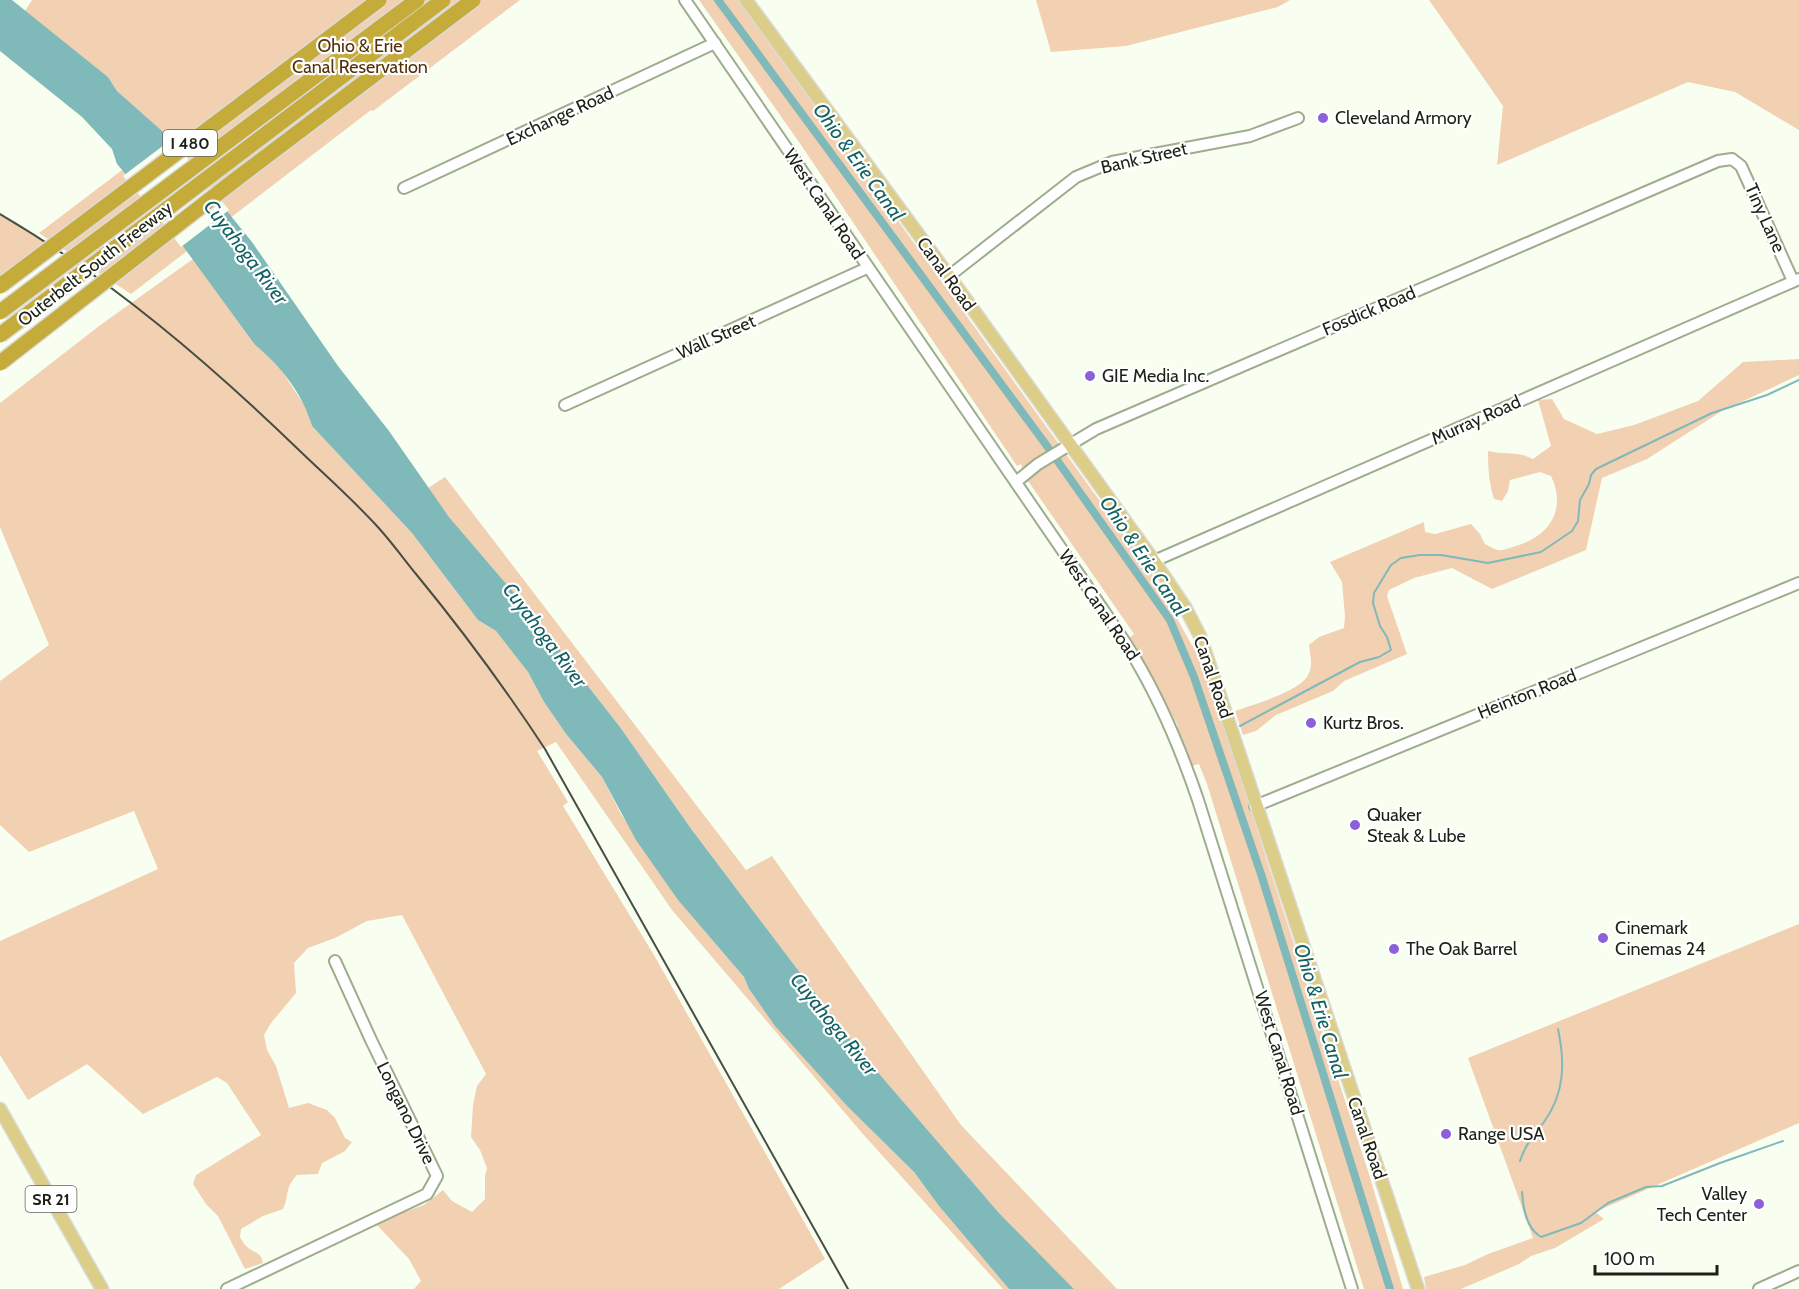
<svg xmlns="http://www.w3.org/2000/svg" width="1799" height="1289" viewBox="0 0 1799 1289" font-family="Cabin,sans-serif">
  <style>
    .green { fill: #f2d0b2 }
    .water { fill: #80b9ba }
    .pier { fill: #f8fff1 }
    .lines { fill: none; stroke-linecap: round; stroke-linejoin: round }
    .stream { stroke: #80b9ba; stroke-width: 2 }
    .canal { stroke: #80b9ba; stroke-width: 8 }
    .minor-casing { stroke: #9dad8e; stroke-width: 14 }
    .major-casing { stroke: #dbdbda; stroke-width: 15 }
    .minor { stroke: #fff; stroke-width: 10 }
    .major { stroke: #dccd88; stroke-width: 12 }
    .rail { stroke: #474d41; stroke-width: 2 }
    .highway-bridge-casing { stroke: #dbdbda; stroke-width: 18; stroke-linecap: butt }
    .highway-bridge { stroke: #c5ab39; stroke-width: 15 }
    .poi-dot { fill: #8d60da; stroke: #fff; stroke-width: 2 }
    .labels { text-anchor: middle; stroke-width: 4.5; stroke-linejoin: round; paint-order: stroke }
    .shield { fill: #fff; stroke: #5f645b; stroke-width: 1.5 }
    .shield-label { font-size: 16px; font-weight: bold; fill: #1b2115 }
    .park-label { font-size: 18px; fill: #533009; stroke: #fff }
    .street-label { font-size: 18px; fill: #1b2115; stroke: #fff }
    .poi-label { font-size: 18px; fill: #1b2115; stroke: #fff; text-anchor: start }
    .water-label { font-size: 20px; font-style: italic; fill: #126263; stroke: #fff }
  </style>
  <rect width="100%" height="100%" fill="#f8fff1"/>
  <g class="green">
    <polygon points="32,0 520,0 373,111 371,110 131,294 39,233 167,136 117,91 108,77 25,11"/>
    <polygon points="699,0 739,0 1151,572 1208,674 1265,855 1369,1174 1403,1289 1364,1289 1207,784 1199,764 1187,767 1173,729 1178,726 1129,638 1134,634 1026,478 1021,464 1017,466 799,142"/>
    <polygon points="1036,0 1290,0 1278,7 1126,46 1051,52"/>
    <polygon points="1429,0 1799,0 1799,130 1735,92 1688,82 1497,165 1503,106"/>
    <polygon points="0,214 54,248 0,287"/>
    <path d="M193 259 255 345 274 359 308 411 312 426 412 533 478 620 496 631 528 672 544 702 566 734 602 777 621 814 678 900 744 977 749 989 775 1025 847 1106 914 1172 939 1206 1009 1289H1003L862 1133 672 910 556 742 537 751 568 802 563 806 654 955 825 1259 779 1289H414L421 1281 409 1259 376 1224 387 1218 424 1205 443 1190 452 1201 472 1212 485 1199V1176L487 1168 480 1150 471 1137 473 1105 477 1086 486 1074 402 915 367 921 335 938 308 948 294 963 296 993 271 1023 264 1035 267 1050 276 1066 289 1108 308 1103 327 1110 335 1118 345 1138 352 1142 345 1151 322 1163 318 1174 297 1175C284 1189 290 1194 283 1209L263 1216 241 1229 240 1237C242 1240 243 1243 246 1246 253 1253 261 1251 263 1263L245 1269 218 1216 206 1204 193 1184 196 1175 261 1135 227 1083 217 1077 143 1114 87 1064 28 1100 0 1055V941L158 869 134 811 29 852 0 825V681L49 645 0 527V403L99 326Z"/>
    <path d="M1799 359V375L1722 411 1647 459 1602 478 1586 550 1492 589 1452 568 1414 578 1389 590 1387 596 1407 654 1344 681 1333 691 1276 715 1256 731 1243 735 1235 711C1253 704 1302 692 1309 673 1313 665 1310 654 1309 645L1319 637 1344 628 1345 616 1342 582 1330 562 1424 522 1425 532 1435 534 1471 524 1480 534 1485 544C1489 546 1494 549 1498 550 1504 551 1511 547 1516 546 1550 536 1567 509 1551 476L1540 472 1510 480 1508 491 1502 501 1494 499C1489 483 1488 469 1488 451 1505 455 1518 451 1533 459L1551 446 1538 400 1552 399 1564 419 1597 434 1634 425 1698 401 1743 362Z"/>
    <polygon points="445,477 746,870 772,856 961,1125 1117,1289 1074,1289 999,1213 857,1048 692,830 620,727 527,608 449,517 428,488"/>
    <polygon points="1799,924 1799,1123 1595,1212 1604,1219 1555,1248 1531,1256 1519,1264 1461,1289 1426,1289 1424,1277 1465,1265 1488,1254 1533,1238 1468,1058"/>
  </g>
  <path class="water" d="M0 0H12L108 77 117 91 162 131 252 242 338 366 389 431 449 517 527 608 620 727 692 830 857 1048 999 1213 1074 1289H1009L939 1206 914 1172 847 1106 775 1026 749 989 744 977 678 900 636 840 602 777 566 734 544 702 528 672 496 631 478 620 412 533 312 426C303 394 280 365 255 345L161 216 117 164 112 149 82 117 0 51Z"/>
  <polygon class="pier" points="172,139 229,210 181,247 159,218 123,176"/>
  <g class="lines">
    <g class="stream">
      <polyline points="1240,726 1360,662 1379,657 1391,650 1387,637 1380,626 1373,603 1374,593 1391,565 1401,558 1420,555 1441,555 1488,563 1541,552 1572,531 1578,521 1580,500 1589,484 1591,475 1596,469 1712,413 1767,395 1799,380"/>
      <path d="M1520 1161C1525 1145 1534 1135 1544 1122 1565 1093 1565 1062 1558 1029"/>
      <path d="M1522 1192C1523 1208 1526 1228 1541 1237L1581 1223 1608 1203 1646 1187 1662 1186 1720 1163 1783 1141"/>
    </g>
    <polyline class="canal" points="718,0 1047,446 1170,620 1194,677 1261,874 1390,1289"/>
    <defs>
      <g id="minor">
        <path d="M685 0 1091 592C1105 613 1121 635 1134 657 1161 702 1181 750 1198 800L1352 1289"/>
        <polyline points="404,188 715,43"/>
        <polyline points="949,276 1076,177 1112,162 1250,136 1298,118"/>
        <polyline points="565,405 867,268"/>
        <polyline points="1016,482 1038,464 1096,429 1718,161 1732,159 1741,166 1793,281"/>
        <polyline points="1154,561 1799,279"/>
        <polyline points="1255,806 1799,583"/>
        <polyline points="227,1289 427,1194 437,1176 371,1040 335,961"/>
        <polyline points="1759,1289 1799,1271"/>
      </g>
      <g id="major">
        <polyline points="746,0 949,276 1154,561 1185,607 1200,636 1418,1289"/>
        <polyline points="0,1109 102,1289"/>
      </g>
    </defs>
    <use href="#minor" class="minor-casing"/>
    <use href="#major" class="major-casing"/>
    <use href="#minor" class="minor"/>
    <use href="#major" class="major"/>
    <path class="rail" d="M0 214C111 279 209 363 301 452 326 476 352 499 376 525 390 540 403 558 416 574 462 630 505 688 545 749L848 1289"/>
    <defs>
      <g id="highway-bridge">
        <polyline points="0,286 379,0"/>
        <polyline points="0,312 417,0"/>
        <polyline points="0,335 443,0"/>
        <polyline points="0,363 235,180 473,0"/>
      </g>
    </defs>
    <use href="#highway-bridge" class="highway-bridge-casing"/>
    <use href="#highway-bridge" class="highway-bridge"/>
  </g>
  <g class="poi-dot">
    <circle cx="1323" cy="118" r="6"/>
    <circle cx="1090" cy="376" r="6"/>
    <circle cx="1311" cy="723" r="6"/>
    <circle cx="1355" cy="825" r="6"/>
    <circle cx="1603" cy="938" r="6"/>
    <circle cx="1394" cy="949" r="6"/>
    <circle cx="1446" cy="1134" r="6"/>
    <circle cx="1759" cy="1204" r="6"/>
  </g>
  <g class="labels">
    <g class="shield">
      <rect x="163" y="130" width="54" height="26" rx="4.5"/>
      <rect x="25.5" y="1186" width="51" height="26" rx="4.5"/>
    </g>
    <g class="shield-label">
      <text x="190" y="149">I 480</text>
      <text x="51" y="1205">SR 21</text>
    </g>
    <g class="park-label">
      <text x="360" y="52">Ohio &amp; Erie<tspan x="360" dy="21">Canal Reservation</tspan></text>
    </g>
    <g class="street-label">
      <text transform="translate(560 116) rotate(-25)" y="6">Exchange Road</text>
      <text transform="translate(1144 158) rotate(-13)" y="6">Bank Street</text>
      <text transform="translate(824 204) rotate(56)" y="6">West Canal Road</text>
      <text transform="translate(1765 218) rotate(66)" y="6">Tiny Lane</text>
      <text transform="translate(95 264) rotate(-38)" y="6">Outerbelt South Freeway</text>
      <text transform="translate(946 274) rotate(54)" y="6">Canal Road</text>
      <text transform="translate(1369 311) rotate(-23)" y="6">Fosdick Road</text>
      <text transform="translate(716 337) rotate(-24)" y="6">Wall Street</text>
      <text transform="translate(1476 420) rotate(-24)" y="6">Murray Road</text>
      <text transform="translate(1099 605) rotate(56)" y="6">West Canal Road</text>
      <text transform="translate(1213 677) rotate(71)" y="6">Canal Road</text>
      <text transform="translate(1527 694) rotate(-22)" y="6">Heinton Road</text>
      <text transform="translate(1279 1053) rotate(73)" y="6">West Canal Road</text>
      <text transform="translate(406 1113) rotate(64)" y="6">Longano Drive</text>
      <text transform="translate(1367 1138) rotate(71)" y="6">Canal Road</text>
    </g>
    <g class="poi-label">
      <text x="1335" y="124">Cleveland Armory</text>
      <text x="1102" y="382">GIE Media Inc.</text>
      <text x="1323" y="729">Kurtz Bros.</text>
      <text x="1367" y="821">Quaker<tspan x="1367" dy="21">Steak &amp; Lube</tspan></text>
      <text x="1615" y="934">Cinemark<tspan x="1615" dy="21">Cinemas 24</tspan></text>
      <text x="1406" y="955">The Oak Barrel</text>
      <text x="1458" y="1140">Range USA</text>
      <text x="1747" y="1200" text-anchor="end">Valley<tspan x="1747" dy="21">Tech Center</tspan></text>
    </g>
    <g class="water-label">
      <text transform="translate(859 162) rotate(54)" y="7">Ohio &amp; Erie Canal</text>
      <text transform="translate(246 252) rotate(53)" y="7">Cuyahoga River</text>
      <text transform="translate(1144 556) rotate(56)" y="7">Ohio &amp; Erie Canal</text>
      <text transform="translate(545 635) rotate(53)" y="7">Cuyahoga River</text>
      <text transform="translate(1321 1011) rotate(73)" y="7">Ohio &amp; Erie Canal</text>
      <text transform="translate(834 1024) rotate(51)" y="7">Cuyahoga River</text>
    </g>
  </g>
  <path d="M1595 1265v9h122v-9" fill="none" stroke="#1b2115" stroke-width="3"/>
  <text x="1604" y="1265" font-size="18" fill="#1b2115" stroke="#ffffff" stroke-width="4.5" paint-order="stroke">100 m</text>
</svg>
